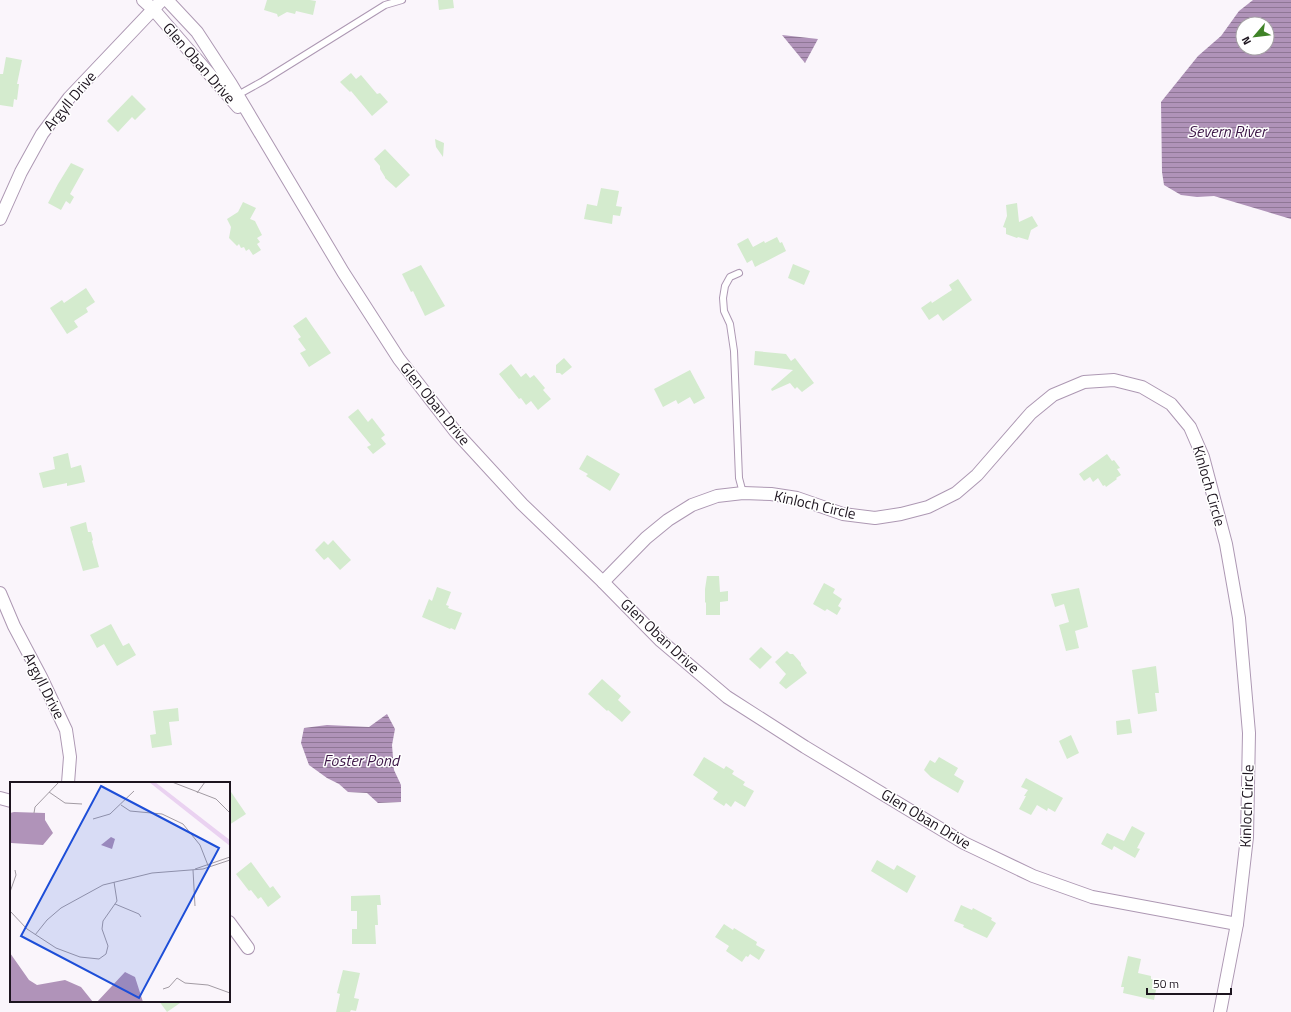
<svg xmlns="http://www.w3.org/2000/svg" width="1291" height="1012" viewBox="0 0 1291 1012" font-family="'Titillium Web',sans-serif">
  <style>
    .water { fill: url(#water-rules); fill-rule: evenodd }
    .building { fill: #d4ebce }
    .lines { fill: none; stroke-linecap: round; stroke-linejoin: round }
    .service-casing { stroke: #ad98b3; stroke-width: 8 }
    .minor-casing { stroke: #ad98b3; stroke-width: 14 }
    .service { stroke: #fff; stroke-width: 6 }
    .minor { stroke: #fff; stroke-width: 12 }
    .labels { text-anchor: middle; stroke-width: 3; stroke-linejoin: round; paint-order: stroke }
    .street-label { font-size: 15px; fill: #1d151f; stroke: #fff }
    .water-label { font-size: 16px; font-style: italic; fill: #3d1747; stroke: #fff }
    .inset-road { fill: none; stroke: #a29ba3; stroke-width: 1 }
    .view { fill: #1d4ed8; fill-opacity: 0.15; stroke: #1d4ed8; stroke-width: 2 }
    .inset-edge { fill: none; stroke: #1d151f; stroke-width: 2 }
  </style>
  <defs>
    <pattern id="water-rules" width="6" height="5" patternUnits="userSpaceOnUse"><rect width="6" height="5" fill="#b093b9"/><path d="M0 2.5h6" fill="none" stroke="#8f7796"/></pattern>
  </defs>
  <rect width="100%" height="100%" fill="#faf5fb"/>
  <g class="water">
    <path d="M1253 0H1291V219L1214 196 1197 197 1181 195 1164 185 1162 172 1161 102 1198 56 1221 36 1239 11ZM1243 24H1267V48H1243Z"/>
    <polygon points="782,35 818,39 805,63"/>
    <polygon points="387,714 395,729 392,745 394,770 401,785 401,802 378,803 367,793 348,792 339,784 327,778 309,765 301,743 304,728 327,725 369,727"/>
  </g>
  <g class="building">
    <polygon points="267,0 310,0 316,1 313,15 296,11 295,14 287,12 278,17 277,14 264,10"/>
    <polygon points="438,0 453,0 454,8 439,10"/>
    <polygon points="6,57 22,60 17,84 19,84 17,100 14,99 13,107 0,105 0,74 3,74"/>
    <polygon points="351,73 356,79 361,75 377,94 380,93 388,102 372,116 351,91 350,92 340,82"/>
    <polygon points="132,95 146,109 135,120 132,117 118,132 107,121"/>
    <polygon points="435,139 444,143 443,157 436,147"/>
    <polygon points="385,149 410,175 396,188 385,178 385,177 380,169 380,166 374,159"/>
    <polygon points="71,163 84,169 70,194 74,197 70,204 66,201 61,210 48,203 58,184"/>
    <polygon points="601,188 619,191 616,206 622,207 620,216 613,215 612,224 584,219 587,204 597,206"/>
    <polygon points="243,202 256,208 250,219 255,221 262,235 257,238 260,242 257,244 261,250 253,255 249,249 246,251 244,247 241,248 239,244 237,246 229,238 231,227 227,219 238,212"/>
    <polygon points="1017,203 1019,222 1032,216 1038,226 1031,230 1028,240 1018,237 1017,238 1006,234 1006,228 1003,227 1007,216 1006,205"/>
    <polygon points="777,237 780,243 782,242 786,251 755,267 752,260 747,263 737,244 748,238 753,247 764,241 765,243"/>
    <polygon points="793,264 810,271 804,285 788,278"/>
    <polygon points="421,265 445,306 425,316 413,291 411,292 402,274"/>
    <polygon points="958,279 972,300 943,321 938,314 929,320 921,308 931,301 932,303 952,290 949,285"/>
    <polygon points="86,288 95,302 86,308 88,312 74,321 78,327 67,334 50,308 62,300 64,303"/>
    <polygon points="306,317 331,353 309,367 300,353 306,350 298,339 301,337 293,326"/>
    <polygon points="755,351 786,354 791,361 795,358 814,383 802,392 797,387 795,389 790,383 772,391 771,389 793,370 754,365"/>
    <polygon points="564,358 572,367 562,375 560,373 556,373 556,365"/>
    <polygon points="511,364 521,377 526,373 530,378 534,375 545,388 543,390 551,399 538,410 531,401 526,405 521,398 519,399 499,374"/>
    <polygon points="690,370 705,398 694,404 690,397 678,404 676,400 663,407 654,389"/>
    <polygon points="358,409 368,422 372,418 385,435 381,438 386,444 373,454 367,447 371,445 348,417"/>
    <polygon points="68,453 71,468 81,465 85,482 67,486 67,483 43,488 39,473 55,469 53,457"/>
    <polygon points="1107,454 1112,461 1114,460 1120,468 1117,469 1121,475 1116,478 1117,479 1106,487 1105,485 1103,486 1098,478 1093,482 1090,477 1084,481 1079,474"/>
    <polygon points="587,455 620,474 610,491 586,476 588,474 579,469"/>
    <polygon points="86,522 88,532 91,532 93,540 92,541 99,567 83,571 70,527"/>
    <polygon points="333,540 351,560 340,570 328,557 324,560 315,550 324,541 328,545"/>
    <polygon points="707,576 719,576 720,592 728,591 728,601 720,602 720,615 706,615 706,603 705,602 705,589"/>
    <polygon points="824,583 835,589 833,593 842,599 838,606 841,608 837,615 827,609 825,611 813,604"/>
    <polygon points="437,587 451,592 446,605 449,606 448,608 462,613 455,630 451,628 450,629 422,617 429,599 432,601"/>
    <polygon points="1079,588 1088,627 1075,631 1079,648 1066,651 1059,625 1069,622 1064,604 1055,607 1051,594"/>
    <polygon points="111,624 123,646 129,643 136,655 117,666 104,644 97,648 90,635"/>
    <polygon points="761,647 772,657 760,669 749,659"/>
    <polygon points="787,651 790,654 793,654 801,663 801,665 807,673 786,689 779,683 786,674 775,662"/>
    <polygon points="1156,666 1159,693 1155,693 1157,711 1138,714 1132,670"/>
    <polygon points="602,679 621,696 618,700 631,712 622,722 608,710 607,711 588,694"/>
    <polygon points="178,708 179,721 169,722 172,745 152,748 150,735 156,734 153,711"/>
    <polygon points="1130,719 1132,733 1117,735 1116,721"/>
    <polygon points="1071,735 1079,753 1067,759 1059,741"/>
    <polygon points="704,757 724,769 726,766 734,771 732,774 745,782 743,785 754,791 745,807 735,801 731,807 726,803 724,806 713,799 718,792 693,775"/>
    <polygon points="939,757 958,768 954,775 964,781 958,793 931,777 924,770 930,760 935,763"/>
    <polygon points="1026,778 1063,798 1055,812 1048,808 1047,811 1037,805 1031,815 1019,809 1026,796 1024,796 1028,790 1021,787"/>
    <polygon points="229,789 246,814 229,825"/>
    <polygon points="1132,826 1145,833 1137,848 1140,849 1135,858 1114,846 1112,850 1101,844 1107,833 1124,841"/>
    <polygon points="877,860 894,870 897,865 916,876 907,893 871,871"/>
    <polygon points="251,862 270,888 273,886 281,897 268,907 261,897 258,899 251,890 249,891 236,874"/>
    <polygon points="380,895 381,905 377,905 378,925 375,925 376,944 352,944 352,929 357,929 357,911 351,911 351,896"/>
    <polygon points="961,905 972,910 973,908 992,918 991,920 996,923 987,938 963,927 964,925 954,921"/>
    <polygon points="724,924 733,930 734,928 757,942 756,945 765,950 759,960 750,954 748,957 746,956 742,962 726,951 729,946 715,937"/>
    <polygon points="1128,956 1141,959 1138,973 1151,976 1151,979 1158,980 1154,1000 1123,993 1124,987 1121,987"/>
    <polygon points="343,970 360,973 354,998 359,999 356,1011 351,1010 350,1012 336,1012 340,994 337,993"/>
    <polygon points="159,1001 183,1001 167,1012"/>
  </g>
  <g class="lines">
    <defs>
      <g id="service">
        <polyline points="236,96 263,81 385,5 402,0"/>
        <polyline points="739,273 730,277 725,286 723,298 724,311 730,324 734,351 739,478 743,493"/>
      </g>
      <g id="minor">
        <polyline points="143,0 153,9 238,107"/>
        <polyline points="167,0 197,32 231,84 343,272 399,359 455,431 522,504 603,582 661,641 727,697 805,747 964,843 1033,876 1092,897 1237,924"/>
        <polyline points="0,219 21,172 42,134 69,98 162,0"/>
        <polyline points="603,582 646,538 668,520 692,505 717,496 743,493 771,494 797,498 843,514 875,518 901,514 928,507 956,493 977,475 1031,413 1053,395 1084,382 1114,380 1142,387 1171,404 1190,427 1203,457 1226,544 1239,618 1249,733 1247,837 1237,924 1220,1012"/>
        <polyline points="0,593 14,626 41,677 66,730 70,757 68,783"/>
        <polyline points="0,798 11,801"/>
        <polyline points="229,922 248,948"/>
      </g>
    </defs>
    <use href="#service" class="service-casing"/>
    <use href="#minor" class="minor-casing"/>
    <use href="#service" class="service"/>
    <use href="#minor" class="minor"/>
  </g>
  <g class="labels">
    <g class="street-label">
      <text transform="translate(199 63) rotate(49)" y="5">Glen Oban Drive</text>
      <text transform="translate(70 101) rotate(-50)" y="5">Argyll Drive</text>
      <text transform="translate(435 404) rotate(51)" y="5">Glen Oban Drive</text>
      <text transform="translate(1209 486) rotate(74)" y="5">Kinloch Circle</text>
      <text transform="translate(815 505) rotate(13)" y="5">Kinloch Circle</text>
      <text transform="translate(660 636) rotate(43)" y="5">Glen Oban Drive</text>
      <text transform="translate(44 686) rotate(63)" y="5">Argyll Drive</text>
      <text transform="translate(1247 806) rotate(-88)" y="5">Kinloch Circle</text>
      <text transform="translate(926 819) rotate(31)" y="5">Glen Oban Drive</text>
    </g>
    <g class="water-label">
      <text x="1227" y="137">Severn River</text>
      <text x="361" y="766">Foster Pond</text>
    </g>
  </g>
  <g transform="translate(10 782)">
    <rect width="220" height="220" fill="#faf5fb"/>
    <path d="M139 0H145L212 52 220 58V64Z" fill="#ead2f1"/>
    <path d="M4 30 35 31V38L43 51 33 63 1 61 0 31ZM101 55 105 57 102 67 91 63ZM0 171 19 198 27 203 55 198 71 205 83 220H0ZM115 190 125 195 133 220H87Z" fill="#b093b9"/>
    <path class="inset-road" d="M162 0 206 17 220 31M39 10 55 21 72 22M187 11 195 0M111 23 120 29 152 32 173 42 190 63 199 86M24 31 25 25 49 0M83 37 100 32 124 9M185 87 220 75M183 88 185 124M0 110 6 93 5 88M105 122 129 132 131 135M0 129 17 147 46 166 70 175 89 177 96 172 98 164 92 147 93 139 107 119 104 100M25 153 37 138 51 126 93 103 142 91 193 87 220 78M153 207 159 205 167 196 175 201 198 203 220 211"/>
    <path class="view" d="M91 4 209 66 129 216 11 154Z"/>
    <rect width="220" height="220" class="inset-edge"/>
  </g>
  <g transform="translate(1255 36) rotate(242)"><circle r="19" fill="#ffffff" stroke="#a5a1a5"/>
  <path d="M0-3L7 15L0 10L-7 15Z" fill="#3f8327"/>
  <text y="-6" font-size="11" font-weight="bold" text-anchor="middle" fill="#1d151f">N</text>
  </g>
  <path d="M1147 988v6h84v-6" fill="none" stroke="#1d151f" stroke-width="2"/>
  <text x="1153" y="988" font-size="12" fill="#1d151f" stroke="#ffffff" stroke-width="3" paint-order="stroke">50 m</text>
</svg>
